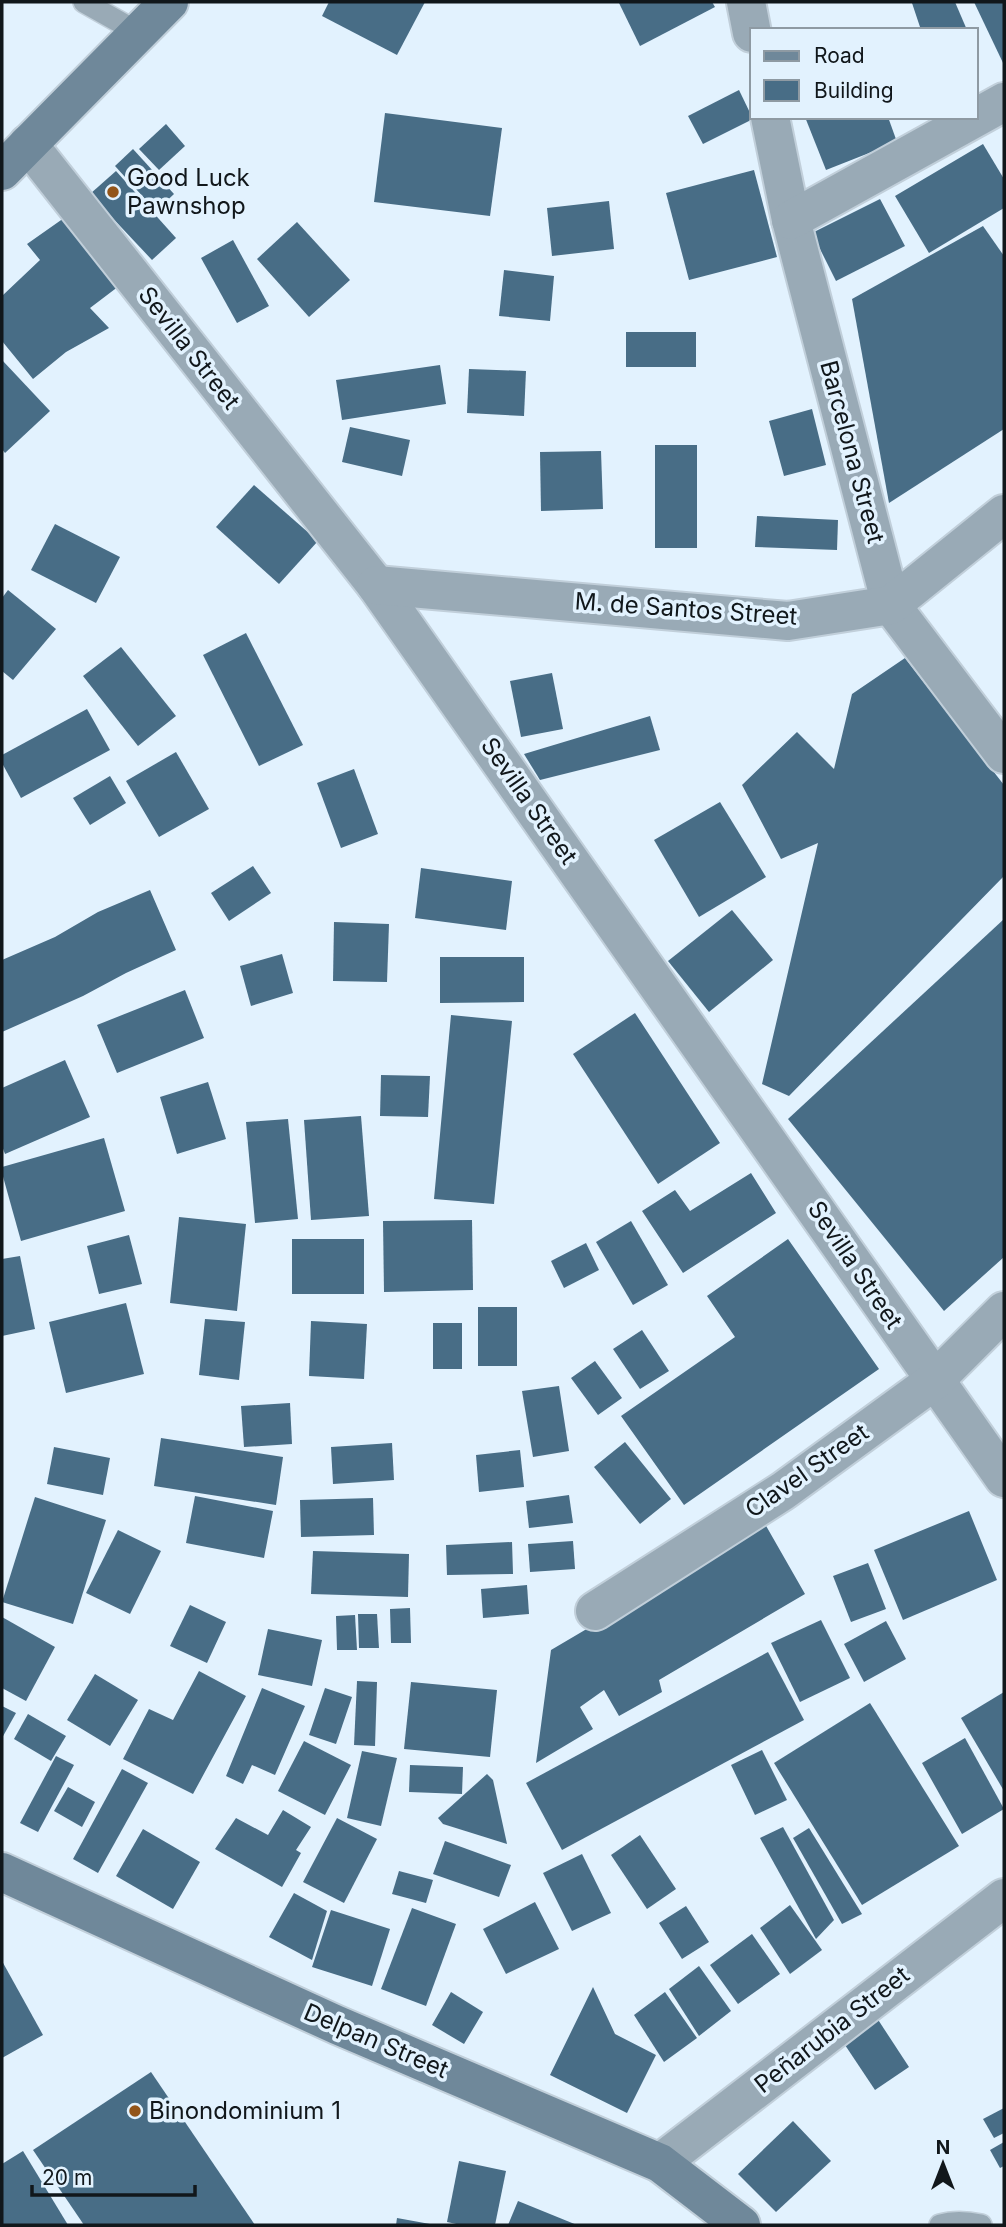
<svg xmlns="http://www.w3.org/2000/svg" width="1006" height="2227" viewBox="0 0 1006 2227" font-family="Inter,sans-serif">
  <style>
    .building { fill: #486d86 }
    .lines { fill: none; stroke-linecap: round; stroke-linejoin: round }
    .lane-casing { stroke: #c1cfda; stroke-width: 24 }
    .street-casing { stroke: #c1cfda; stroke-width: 42 }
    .secondary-casing { stroke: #c1cfda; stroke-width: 42 }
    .lane { stroke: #99aab6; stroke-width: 21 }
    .street { stroke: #99aab6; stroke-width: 38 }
    .secondary { stroke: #6f889a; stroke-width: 38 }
    .poi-dot { fill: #935519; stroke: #e2f2fe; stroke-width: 2.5 }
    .labels { text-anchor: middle; stroke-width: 7; stroke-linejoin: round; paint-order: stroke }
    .poi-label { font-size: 24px; fill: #11171b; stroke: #e2f2fe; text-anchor: start }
    .street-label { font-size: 24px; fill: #11171b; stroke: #e2f2fe }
  </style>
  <rect width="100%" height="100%" fill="#e2f2fe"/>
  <g class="building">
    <polygon points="329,2 425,2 397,55 322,16"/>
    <polygon points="622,2 712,2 715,7 640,46 619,3"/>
    <polygon points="916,2 955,2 967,30 921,30 912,3"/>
    <polygon points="974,2 1004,2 1004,65"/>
    <polygon points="739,90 753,119 703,144 688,116"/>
    <polygon points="385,113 502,128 490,216 374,202"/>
    <polygon points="805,117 888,117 897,142 826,170"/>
    <polygon points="166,124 185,146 159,170 139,149"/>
    <polygon points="983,144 1004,179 1004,208 929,253 895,196"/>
    <polygon points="133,149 174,194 156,211 115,166"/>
    <polygon points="754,170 777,257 689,280 666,193"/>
    <polygon points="116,171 176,238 152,260 90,194"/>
    <polygon points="880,199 905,246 836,281 812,233"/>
    <polygon points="609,201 614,249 552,256 547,208"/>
    <polygon points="64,218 119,286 90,308 109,328 66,352 33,379 2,341 2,296 40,260 27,244"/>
    <polygon points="297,222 350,280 309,317 257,259"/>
    <polygon points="983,226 1004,256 1004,429 889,503 852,299"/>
    <polygon points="233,240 269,306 237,323 201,258"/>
    <polygon points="504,270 554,276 550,321 499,316"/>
    <rect x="626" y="332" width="70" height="35"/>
    <polygon points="2,360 50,411 5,453 2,449"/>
    <polygon points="440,365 446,404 342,420 336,380"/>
    <polygon points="469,369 526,371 524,416 467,413"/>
    <polygon points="812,409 826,465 784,476 769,421"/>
    <polygon points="350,427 410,440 402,476 342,462"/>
    <rect x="655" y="445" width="42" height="103"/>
    <polygon points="601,451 603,509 541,511 540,452"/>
    <polygon points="254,485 318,541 279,584 216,527"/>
    <polygon points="757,516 838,520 837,550 755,547"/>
    <polygon points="55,524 120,557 96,603 31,570"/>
    <polygon points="8,590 56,629 13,680 2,671 2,598"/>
    <polygon points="246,633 303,745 259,766 203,655"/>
    <polygon points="121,647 176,716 138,746 83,676"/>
    <polygon points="905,658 1004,785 1004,876 789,1096 762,1084 818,843 781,859 742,785 797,732 834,769 852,694"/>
    <polygon points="552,673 563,729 521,737 510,681"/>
    <polygon points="87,709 110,750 21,798 2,763 2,755"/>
    <polygon points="650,716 660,750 540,780 524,754"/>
    <polygon points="176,752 209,809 159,837 126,781"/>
    <polygon points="354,769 378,834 341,848 317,783"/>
    <polygon points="110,776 126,803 90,825 73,798"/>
    <polygon points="720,802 766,877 699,917 654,840"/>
    <polygon points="253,866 271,893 229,921 211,893"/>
    <polygon points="421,868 512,881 506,930 415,918"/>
    <polygon points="150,890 176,950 126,973 83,996 2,1032 2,960 55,937 98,912"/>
    <polygon points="732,910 773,960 709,1012 668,961"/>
    <polygon points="1004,919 1004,1257 944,1311 788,1119"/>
    <polygon points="334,922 389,924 387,982 333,981"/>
    <polygon points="282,954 293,993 251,1006 240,966"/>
    <polygon points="440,957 524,957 524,1002 440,1003"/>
    <polygon points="185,990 204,1038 117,1073 97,1025"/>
    <polygon points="635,1013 720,1143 658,1184 573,1054"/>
    <polygon points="451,1015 512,1021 494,1204 434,1199"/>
    <polygon points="65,1060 90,1117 5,1154 2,1146 2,1088"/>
    <polygon points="381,1075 430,1076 428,1117 380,1116"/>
    <polygon points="208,1082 226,1139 177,1154 160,1097"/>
    <polygon points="361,1116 369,1216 311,1220 304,1120"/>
    <polygon points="288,1119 298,1219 255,1223 246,1122"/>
    <polygon points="104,1138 125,1211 21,1241 2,1173 2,1167"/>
    <polygon points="751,1173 776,1213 683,1273 642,1211 675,1190 690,1211"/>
    <polygon points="179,1217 246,1224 237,1311 170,1303"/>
    <polygon points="472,1220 473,1290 384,1292 383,1221"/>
    <polygon points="631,1221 668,1285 633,1305 596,1242"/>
    <polygon points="129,1235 142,1284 99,1294 87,1246"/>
    <rect x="292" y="1239" width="72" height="55"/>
    <polygon points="788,1239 879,1369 684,1505 621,1416 735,1337 707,1296"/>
    <polygon points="586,1243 599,1270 564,1288 551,1261"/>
    <polygon points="20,1256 35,1329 2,1336 2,1259"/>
    <polygon points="126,1303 144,1374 66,1393 49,1322"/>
    <rect x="478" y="1307" width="39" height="59"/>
    <polygon points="205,1319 245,1322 239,1380 199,1375"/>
    <polygon points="311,1321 367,1324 364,1379 309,1376"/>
    <rect x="433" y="1323" width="29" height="46"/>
    <polygon points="642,1330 669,1371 640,1389 613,1349"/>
    <polygon points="595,1361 622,1398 598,1415 571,1378"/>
    <polygon points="559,1386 569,1451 533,1457 522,1391"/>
    <polygon points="290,1403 292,1444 244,1447 241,1406"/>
    <polygon points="161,1438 283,1457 276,1505 154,1486"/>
    <polygon points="625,1442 671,1499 640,1524 594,1467"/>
    <polygon points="392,1443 394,1480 333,1484 331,1447"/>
    <polygon points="54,1447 110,1458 103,1495 47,1484"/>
    <polygon points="520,1450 524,1487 479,1492 476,1455"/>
    <polygon points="569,1495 573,1523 529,1528 526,1501"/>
    <polygon points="195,1496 273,1511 264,1558 186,1543"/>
    <polygon points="35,1497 106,1520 73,1624 2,1602"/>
    <polygon points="373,1498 374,1535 301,1537 300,1500"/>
    <polygon points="969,1511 997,1580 903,1620 874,1550"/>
    <polygon points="765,1524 805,1594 659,1680 662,1692 619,1716 604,1690 580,1707 593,1729 536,1763 551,1650"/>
    <polygon points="118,1530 161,1551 130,1614 86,1593"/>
    <polygon points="573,1541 575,1569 530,1572 528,1544"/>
    <polygon points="512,1542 513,1574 447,1575 446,1545"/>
    <polygon points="313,1551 409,1554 408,1597 311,1594"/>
    <polygon points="868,1563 886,1609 851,1622 833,1576"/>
    <polygon points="527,1585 529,1614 483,1618 481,1589"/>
    <polygon points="190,1605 226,1622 207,1663 170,1646"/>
    <polygon points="410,1608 411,1643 391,1643 390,1609"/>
    <polygon points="358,1614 377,1614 379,1648 359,1648"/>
    <polygon points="355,1615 357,1650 337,1650 336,1616"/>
    <polygon points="2,1617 55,1647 26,1701 2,1688"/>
    <polygon points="821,1620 850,1678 800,1702 771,1643"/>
    <polygon points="886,1621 906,1659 864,1682 844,1644"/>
    <polygon points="268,1629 322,1640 312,1686 258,1675"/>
    <polygon points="768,1652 804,1720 562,1850 526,1783"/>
    <polygon points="199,1671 246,1696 193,1794 123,1759 149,1709 173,1720"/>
    <polygon points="95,1674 138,1700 110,1746 67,1720"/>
    <polygon points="357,1681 377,1682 375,1746 354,1745"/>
    <polygon points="411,1682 497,1690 490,1757 404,1749"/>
    <polygon points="262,1688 305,1706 275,1775 252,1765 243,1784 226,1776"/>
    <polygon points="325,1688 352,1697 336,1744 309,1735"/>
    <polygon points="1004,1692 1004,1791 961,1718"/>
    <polygon points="870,1703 959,1846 862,1905 774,1763"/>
    <polygon points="2,1706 16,1713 2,1738"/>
    <polygon points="28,1714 66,1736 51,1761 14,1739"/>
    <polygon points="965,1738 1004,1809 962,1834 922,1763"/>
    <polygon points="304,1741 351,1765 325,1815 278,1791"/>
    <polygon points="762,1750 787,1800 755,1815 731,1765"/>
    <polygon points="362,1751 397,1758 381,1826 347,1818"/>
    <polygon points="56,1756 74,1765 38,1832 20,1823"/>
    <polygon points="410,1765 463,1767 462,1794 409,1792"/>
    <polygon points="122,1769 148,1783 98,1873 73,1859"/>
    <polygon points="487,1774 493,1780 507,1844 443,1824 438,1818"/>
    <polygon points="68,1787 95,1802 82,1827 54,1811"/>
    <polygon points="283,1810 311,1827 296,1850 301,1853 282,1887 215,1849 236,1818 268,1835"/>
    <polygon points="337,1818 377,1839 344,1903 303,1882"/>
    <polygon points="783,1827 834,1920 816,1939 760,1838"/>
    <polygon points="809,1828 862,1914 842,1924 793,1838"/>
    <polygon points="143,1829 200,1862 173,1909 116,1876"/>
    <polygon points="640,1835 676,1889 647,1909 611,1855"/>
    <polygon points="445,1841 511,1865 499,1897 433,1874"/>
    <polygon points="582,1854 611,1913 572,1931 543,1873"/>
    <polygon points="399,1871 433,1880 426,1903 392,1894"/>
    <polygon points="294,1893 327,1911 312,1960 269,1937"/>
    <polygon points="535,1902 559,1949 506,1974 483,1929"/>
    <polygon points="790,1905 822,1950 790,1974 760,1928"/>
    <polygon points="686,1906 709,1942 682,1959 659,1923"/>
    <polygon points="412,1908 456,1924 426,2006 381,1989"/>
    <polygon points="331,1910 390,1929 372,1986 312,1967"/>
    <polygon points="752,1934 780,1974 738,2004 710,1965"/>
    <polygon points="2,1961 43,2035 2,2058"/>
    <polygon points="699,1966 731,2011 699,2036 669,1989"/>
    <polygon points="593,1987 615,2034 656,2055 627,2113 550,2075"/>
    <polygon points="451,1992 483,2012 464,2044 432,2025"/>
    <polygon points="665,1992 697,2038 664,2062 634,2015"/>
    <polygon points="873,2012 909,2067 875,2090 839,2036"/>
    <polygon points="151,2072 255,2225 84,2225 33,2150"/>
    <polygon points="1004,2108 1004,2133 994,2138 983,2119"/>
    <polygon points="793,2121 831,2161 776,2212 738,2174"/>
    <polygon points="1004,2142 1004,2166 1000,2168 990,2150"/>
    <polygon points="23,2151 68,2225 2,2225 2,2164"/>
    <polygon points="459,2161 506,2171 495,2225 461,2225 447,2222"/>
    <polygon points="518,2201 577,2225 508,2225"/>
    <polygon points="397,2218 430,2224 430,2225 396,2225"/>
  </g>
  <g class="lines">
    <defs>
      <g id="lane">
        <polyline points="84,2 139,33"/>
        <path d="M940 2225C954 2221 967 2222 981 2225"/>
      </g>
      <g id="street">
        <polyline points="746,2 752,33"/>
        <polyline points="770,117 791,220 891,605 1004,754"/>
        <polyline points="28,144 376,585 1004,1478"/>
        <polyline points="791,220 1004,102"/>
        <polyline points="376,585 788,621 891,605 1004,514"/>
        <polyline points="595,1611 783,1491 934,1381 1004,1311"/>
        <polyline points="660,2163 1004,1898"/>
      </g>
      <g id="secondary">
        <polyline points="2,171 169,2"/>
        <polyline points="2,1872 337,2025 660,2163 741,2225"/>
      </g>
    </defs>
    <use href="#lane" class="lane-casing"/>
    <use href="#street" class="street-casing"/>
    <use href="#secondary" class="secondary-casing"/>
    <use href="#lane" class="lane"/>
    <use href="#street" class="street"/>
    <use href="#secondary" class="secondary"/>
  </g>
  <g class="poi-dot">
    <circle cx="113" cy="192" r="7"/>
    <circle cx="135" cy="2111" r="7"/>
  </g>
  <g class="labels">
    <g class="poi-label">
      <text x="127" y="186">Good Luck<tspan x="127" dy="28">Pawnshop</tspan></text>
      <text x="149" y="2119">Binondominium 1</text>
    </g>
    <g class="street-label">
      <text transform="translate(189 348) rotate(52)" y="8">Sevilla Street</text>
      <text transform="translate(852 452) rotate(75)" y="8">Barcelona Street</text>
      <text transform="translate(686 609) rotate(4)" y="8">M. de Santos Street</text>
      <text transform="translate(529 801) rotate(55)" y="8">Sevilla Street</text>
      <text transform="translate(855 1265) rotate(56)" y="8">Sevilla Street</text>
      <text transform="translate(807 1471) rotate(-35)" y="8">Clavel Street</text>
      <text transform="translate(832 2030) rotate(-38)" y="8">Peñarubia Street</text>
      <text transform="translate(376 2041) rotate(23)" y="8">Delpan Street</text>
    </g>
  </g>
  <rect width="1006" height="2227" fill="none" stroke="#11171b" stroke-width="7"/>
  <rect x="750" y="28" width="228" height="91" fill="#e2f2fe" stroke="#8e9aa3" stroke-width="2"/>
  <rect x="764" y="51" width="35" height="10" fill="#6f889a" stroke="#8e9aa3" stroke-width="2"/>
  <text x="814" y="63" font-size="21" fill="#11171b">Road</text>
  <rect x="764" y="80" width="35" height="21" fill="#486d86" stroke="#8e9aa3" stroke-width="2"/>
  <text x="814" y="98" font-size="21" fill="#11171b">Building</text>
  <g transform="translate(943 2164)" stroke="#e2f2fe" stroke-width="5" paint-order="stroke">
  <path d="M0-5L12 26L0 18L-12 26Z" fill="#11171b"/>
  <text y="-10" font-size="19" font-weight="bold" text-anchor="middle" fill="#11171b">N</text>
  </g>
  <path d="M32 2185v10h163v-10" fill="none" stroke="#11171b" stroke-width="3.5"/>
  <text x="42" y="2185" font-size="21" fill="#11171b" stroke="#e2f2fe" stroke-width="5" paint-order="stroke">20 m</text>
</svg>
